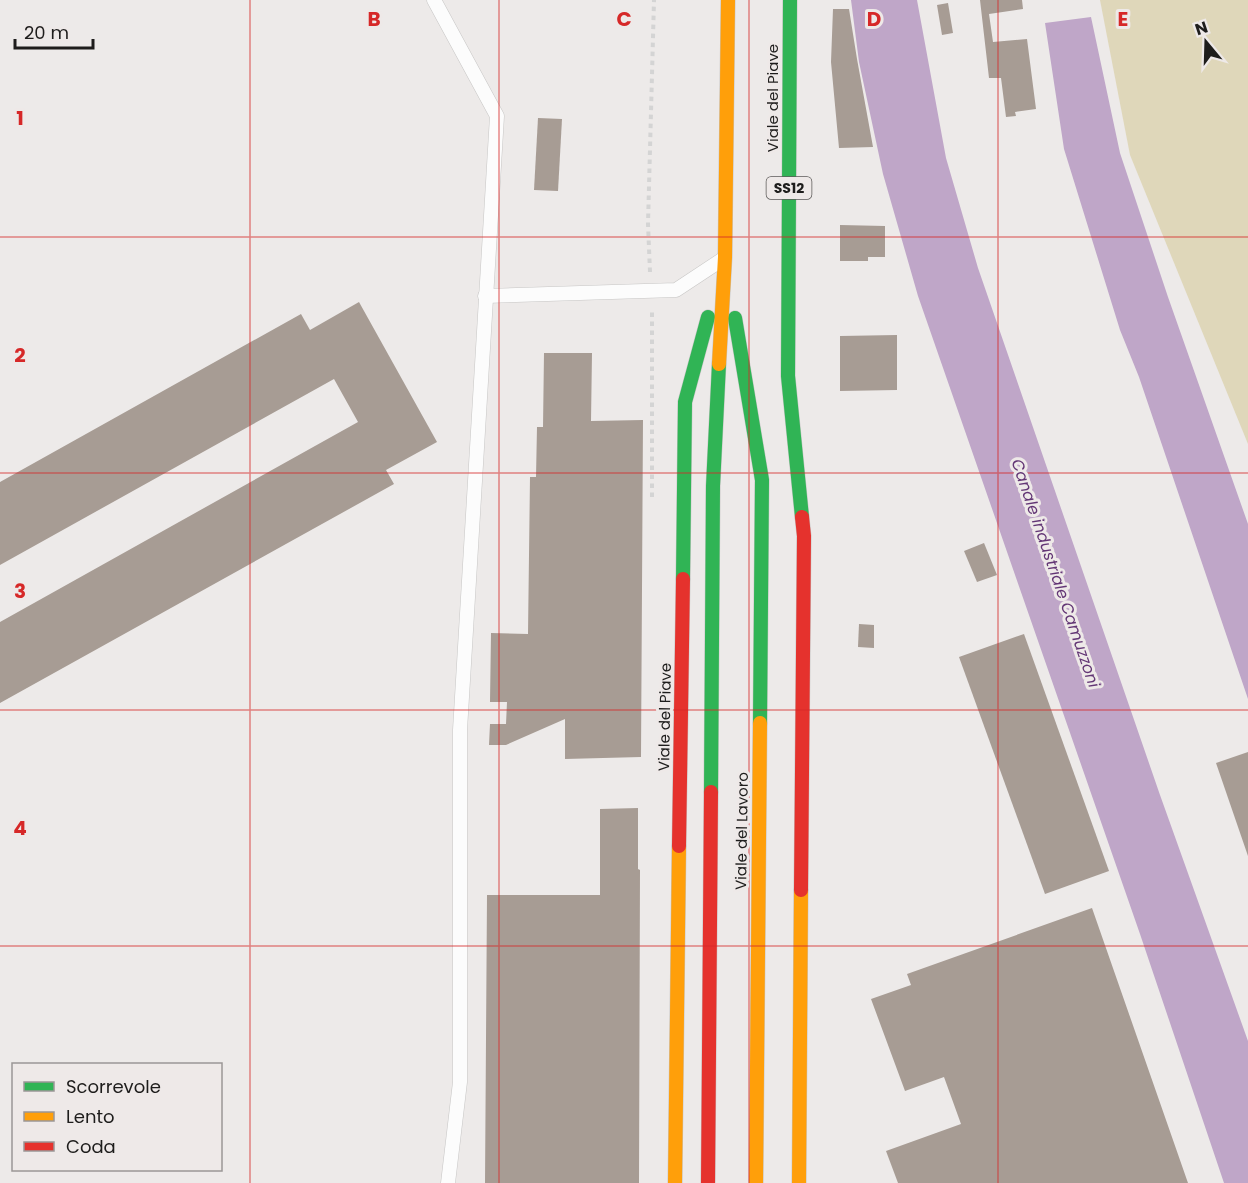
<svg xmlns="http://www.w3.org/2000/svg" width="1248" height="1183" viewBox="0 0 1248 1183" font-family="Poppins,sans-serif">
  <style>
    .green { fill: #dfd7ba }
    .water { fill: #bfa6c8 }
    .building { fill: #a79c94 }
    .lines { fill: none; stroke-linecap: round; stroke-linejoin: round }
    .lane-casing { stroke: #c7c6c5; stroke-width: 15 }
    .fast-casing { stroke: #c7c6c5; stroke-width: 15 }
    .slow-casing { stroke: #c7c6c5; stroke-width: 15 }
    .jam-casing { stroke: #c7c6c5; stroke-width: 15 }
    .path { stroke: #d4d4d4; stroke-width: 4; stroke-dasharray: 4.5 4.5; stroke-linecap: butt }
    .lane { stroke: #fcfcfc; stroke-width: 14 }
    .fast { stroke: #30b455; stroke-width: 14 }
    .slow { stroke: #ff9f0a; stroke-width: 14 }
    .jam { stroke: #e5322d; stroke-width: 14 }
    .grid { fill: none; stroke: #d62828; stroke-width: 1.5; stroke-opacity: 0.55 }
    .labels { text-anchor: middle; stroke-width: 6; stroke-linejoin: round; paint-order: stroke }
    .shield { fill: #eee9e8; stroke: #5c5a59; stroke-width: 1.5 }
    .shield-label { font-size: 14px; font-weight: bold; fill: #1e1d1c }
    .street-label { font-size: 15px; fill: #1e1d1c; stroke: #eee9e8 }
    .water-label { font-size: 16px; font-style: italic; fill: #633675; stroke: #eee9e8 }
    .grid-label { font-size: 20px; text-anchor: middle; font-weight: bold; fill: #d62828; stroke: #eee9e8; stroke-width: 6; stroke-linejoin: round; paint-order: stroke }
  </style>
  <rect width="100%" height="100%" fill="#edeae9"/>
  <polygon class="green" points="1100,0 1248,0 1248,444 1130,155"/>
  <g class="water">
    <polygon points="851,0 917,0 946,158 978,268 1160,795 1248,1041 1248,1183 1224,1183 1140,934 918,296 883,174 859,62"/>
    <polygon points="1091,17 1120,153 1168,297 1248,524 1248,699 1139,377 1120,330 1064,149 1045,23"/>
  </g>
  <g class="building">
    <polygon points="980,0 1022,0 1023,9 989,14 993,42 1027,39 1036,109 1015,112 1016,116 1006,117 1001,78 989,78"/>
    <polygon points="948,3 953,33 942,35 937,5"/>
    <polygon points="833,9 849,9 857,59 873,147 839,148 831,62"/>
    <polygon points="538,118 562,119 558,191 534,190"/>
    <polygon points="840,225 885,226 885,257 868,257 868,261 840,261"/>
    <polygon points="359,302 437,442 386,470 394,484 0,703 0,622 358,422 334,379 0,565 0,482 301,314 310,330"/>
    <polygon points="897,335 897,390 840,391 840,336"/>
    <polygon points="544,353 592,353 591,421 643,420 641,757 565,759 565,719 506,745 489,745 490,724 506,724 507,702 490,702 491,633 528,634 530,477 536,477 537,427 543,427"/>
    <polygon points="984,543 997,575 977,582 964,551"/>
    <polygon points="859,624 874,625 874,648 858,647"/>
    <polygon points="1024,634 1109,871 1045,894 959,657"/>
    <polygon points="1248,752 1248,856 1216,763"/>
    <polygon points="638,808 638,869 640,870 639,1183 485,1183 487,895 600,895 600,809"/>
    <polygon points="1092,908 1188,1183 898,1183 886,1151 961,1124 944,1077 905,1091 871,999 911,985 907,974"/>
  </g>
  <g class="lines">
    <defs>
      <g id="lane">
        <polyline points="434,0 497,116 460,730 460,1082 448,1183"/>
        <polyline points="485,296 676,290 723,259"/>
      </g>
      <g id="fast">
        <polyline points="790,0 788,376 802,517"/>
        <polyline points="735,318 762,480 760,723"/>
        <polyline points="683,579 685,402 708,317"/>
        <polyline points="711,792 713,486 719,364"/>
      </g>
      <g id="slow">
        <polyline points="719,364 725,257 728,0"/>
        <polyline points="675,1183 679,846"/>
        <polyline points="756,1183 760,723"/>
        <polyline points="799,1183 801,890"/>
      </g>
      <g id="jam">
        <polyline points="679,846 683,579"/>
        <polyline points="801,890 804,536 802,517"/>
        <polyline points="708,1183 711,792"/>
      </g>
    </defs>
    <use href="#lane" class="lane-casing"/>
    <use href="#fast" class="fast-casing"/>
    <use href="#slow" class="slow-casing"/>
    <use href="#jam" class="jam-casing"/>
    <g class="path">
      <polyline points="650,272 648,224 654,0"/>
      <polyline points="652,497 652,310"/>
    </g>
    <use href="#lane" class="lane"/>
    <use href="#fast" class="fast"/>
    <use href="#slow" class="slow"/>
    <use href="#jam" class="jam"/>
  </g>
  <path class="grid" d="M250 0V1183M499 0V1183M749 0V1183M998 0V1183M0 237H1248M0 473H1248M0 710H1248M0 946H1248"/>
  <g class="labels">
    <rect class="shield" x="766.5" y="177" width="45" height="22" rx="4.5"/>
    <g class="shield-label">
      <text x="789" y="193">SS12</text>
    </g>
    <g class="street-label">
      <text transform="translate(773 98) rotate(-90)" y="5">Viale del Piave</text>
      <text transform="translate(665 717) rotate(-89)" y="5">Viale del Piave</text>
      <text transform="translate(742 831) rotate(-89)" y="5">Viale del Lavoro</text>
    </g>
    <g class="water-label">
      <text transform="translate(1056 573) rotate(71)" y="6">Canale industriale Camuzzoni</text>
    </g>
  </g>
  <g class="grid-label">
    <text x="374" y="26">B</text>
    <text x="624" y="26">C</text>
    <text x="874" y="26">D</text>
    <text x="1123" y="26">E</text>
    <text x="20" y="125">1</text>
    <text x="20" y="362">2</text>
    <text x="20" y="598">3</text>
    <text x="20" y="835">4</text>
  </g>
  <rect x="12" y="1063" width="210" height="108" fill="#eee9e8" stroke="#9b9796" stroke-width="1.5"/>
  <rect x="24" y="1082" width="30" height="9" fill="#30b455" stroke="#9b9796" stroke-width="1.5"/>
  <text x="66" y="1093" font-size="18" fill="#1e1d1c">Scorrevole</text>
  <rect x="24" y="1112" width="30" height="9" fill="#ff9f0a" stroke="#9b9796" stroke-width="1.5"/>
  <text x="66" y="1123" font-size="18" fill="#1e1d1c">Lento</text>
  <rect x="24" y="1142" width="30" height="9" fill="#e5322d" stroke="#9b9796" stroke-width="1.5"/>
  <text x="66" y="1153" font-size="18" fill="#1e1d1c">Coda</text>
  <g transform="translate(1206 42) rotate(341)" stroke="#eee9e8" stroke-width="4.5" paint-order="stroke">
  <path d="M0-4.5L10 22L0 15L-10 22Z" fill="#1e1d1c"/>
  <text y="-9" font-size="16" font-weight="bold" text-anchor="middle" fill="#1e1d1c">N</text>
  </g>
  <path d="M15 39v9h78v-9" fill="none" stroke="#1e1d1c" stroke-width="3"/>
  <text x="24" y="39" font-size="18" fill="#1e1d1c" stroke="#eee9e8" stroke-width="4.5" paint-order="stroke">20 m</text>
</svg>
